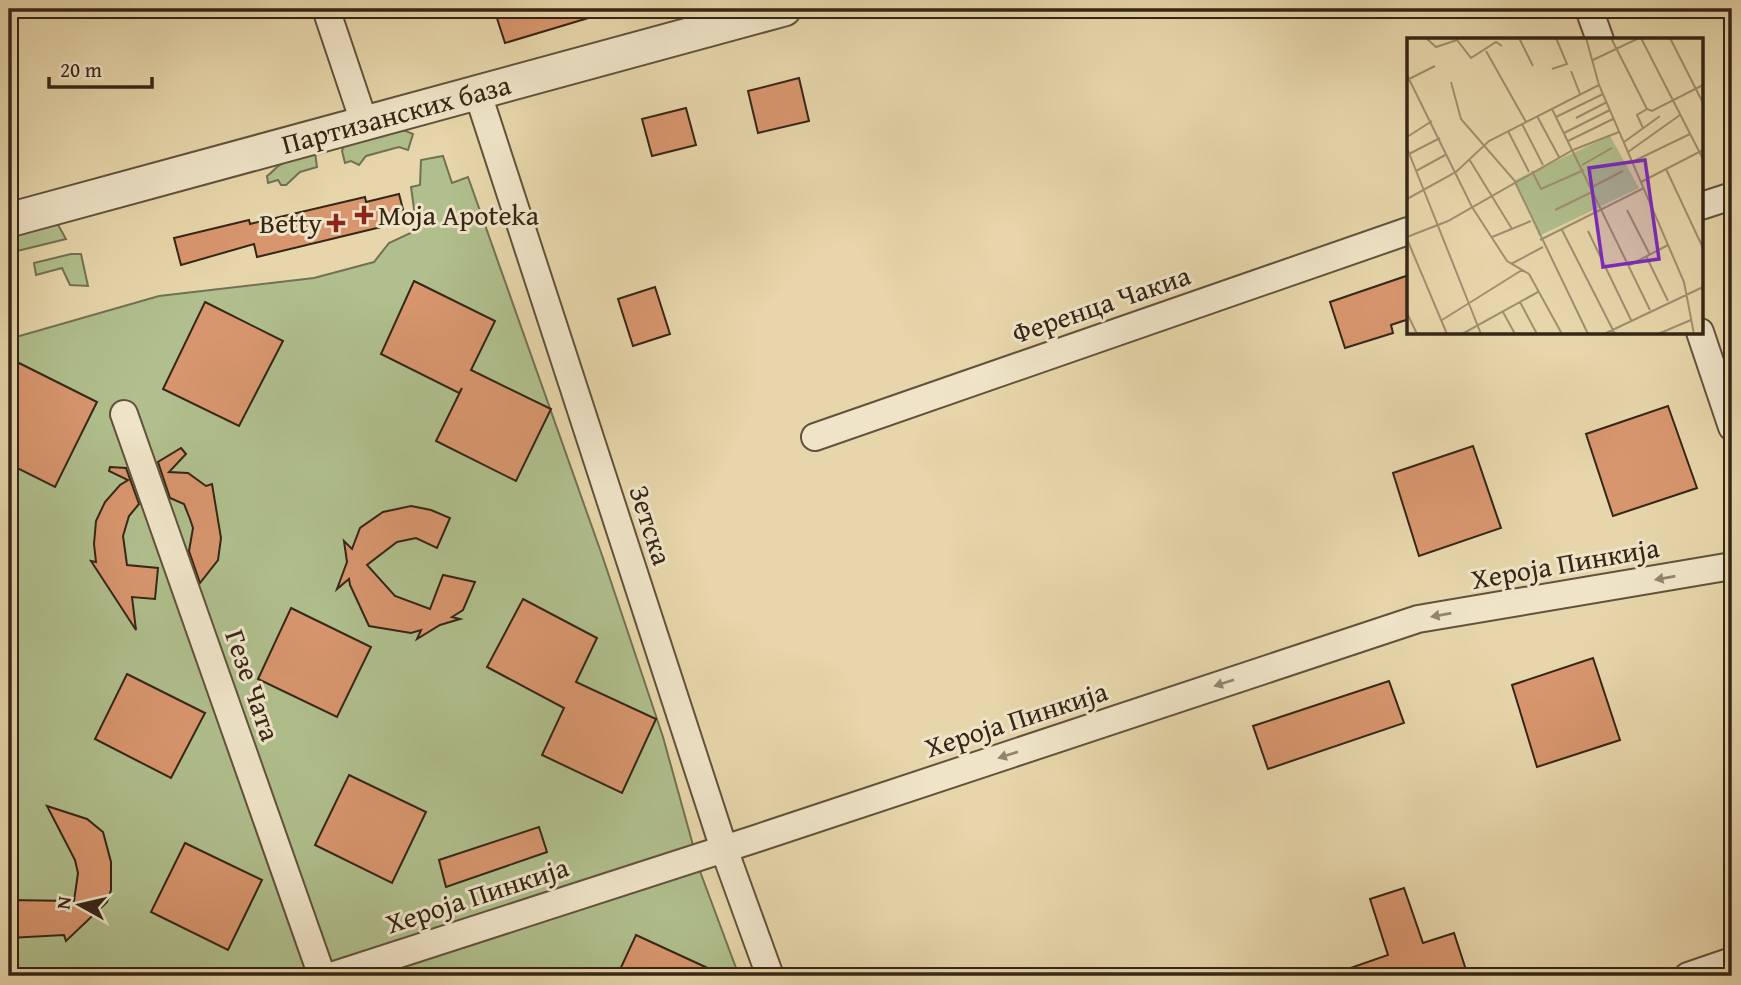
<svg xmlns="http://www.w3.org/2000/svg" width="1741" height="985" viewBox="0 0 1741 985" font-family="'Gentium Book Plus',serif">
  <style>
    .green { fill: #b0bf8d; stroke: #727252; stroke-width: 2 }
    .building { fill: #d8966e; stroke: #352616; stroke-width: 2 }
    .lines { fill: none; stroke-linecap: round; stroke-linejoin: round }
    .minor-casing { stroke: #62523b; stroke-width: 30 }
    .tertiary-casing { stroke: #62523b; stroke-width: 37 }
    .minor { stroke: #efe4c8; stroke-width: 26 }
    .tertiary { stroke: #efe4c8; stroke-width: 33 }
    .oneway { fill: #92856f }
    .poi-dot { fill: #8f2418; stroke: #efe4c8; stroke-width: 2.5 }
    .labels { text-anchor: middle; stroke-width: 6; stroke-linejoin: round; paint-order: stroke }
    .street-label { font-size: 28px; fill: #352616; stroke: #efe4c8 }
    .poi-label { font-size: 28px; fill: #352616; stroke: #efe4c8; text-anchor: start }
    .inset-road { fill: none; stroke: #a0906f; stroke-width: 2 }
    .view { fill: #7b2cbf; fill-opacity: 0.15; stroke: #7b2cbf; stroke-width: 3.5 }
    .inset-edge { fill: none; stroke: #352616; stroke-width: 3.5 }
  </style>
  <rect width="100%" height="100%" fill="#e7d6ab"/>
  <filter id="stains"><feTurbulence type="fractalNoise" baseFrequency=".00286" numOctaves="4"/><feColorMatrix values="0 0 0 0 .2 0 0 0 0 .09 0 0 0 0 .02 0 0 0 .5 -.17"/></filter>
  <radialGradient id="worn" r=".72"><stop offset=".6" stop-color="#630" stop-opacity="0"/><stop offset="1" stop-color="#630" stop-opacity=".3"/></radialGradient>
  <g class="green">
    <polygon points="397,131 406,131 413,134 408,150 399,147 366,156 359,165 351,161 345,163 342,151 345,143"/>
    <path d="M315 153 317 167 300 172 286 185H281L278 180 268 183 267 176C270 174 273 171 276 168 286 159 302 157 315 153Z"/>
    <polygon points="443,156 452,183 468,177 603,558 663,737 701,874 739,976 9,976 9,339 159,296 314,278 374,262 389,243 417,230 411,187 420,185 421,160"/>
    <polygon points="57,223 66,239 9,253 9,235"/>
    <polygon points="71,254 81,254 88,286 70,285 62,268 36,275 34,263"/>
  </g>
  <g class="building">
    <polygon points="494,9 594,9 595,16 505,43"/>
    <polygon points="799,78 809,121 758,133 748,91"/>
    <polygon points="686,108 696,145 652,156 642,119"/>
    <polygon points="399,194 406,221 257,257 254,244 181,265 174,238 249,220 250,224 365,197 366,202"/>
    <polygon points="1409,275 1409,319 1391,325 1393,333 1345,348 1330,302"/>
    <polygon points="414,281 495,321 471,370 551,409 516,481 436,441 462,388 459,393 381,354"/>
    <polygon points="655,287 670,334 633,346 618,299"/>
    <polygon points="205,302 283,341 239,426 163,389"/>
    <polygon points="19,363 97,402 55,487 9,464 9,383"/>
    <polygon points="1668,406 1697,488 1613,516 1586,434"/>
    <polygon points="1473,446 1501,528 1419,556 1393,473"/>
    <polygon points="181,448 186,454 169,472 188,473 206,486 212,484 221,538 218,560 200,583 189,551 193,528 190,519 184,504 170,498 158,462"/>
    <polygon points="110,467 126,468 139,504 129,516 123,536 127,565 158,568 155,599 132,597 136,630 91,561 96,562 94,544 96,521 105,502 120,485 128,480 109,471"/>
    <polygon points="411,506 431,510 450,518 437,548 416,538 397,542 367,565 395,596 430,609 443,575 475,582 463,610 452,617 460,619 440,625 417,639 421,630 411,633 369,626 350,585 349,579 337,589 347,562 344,541 352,549 360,528 383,512"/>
    <polygon points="523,599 597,638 576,682 656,719 622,793 542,755 564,708 487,667"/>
    <polygon points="291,608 371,647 337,717 258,679"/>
    <polygon points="1593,658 1620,740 1537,767 1512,685"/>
    <polygon points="127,674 205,713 171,778 95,739"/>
    <polygon points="1389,681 1404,723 1268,769 1253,726"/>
    <polygon points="349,775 426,812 392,883 315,845"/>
    <polygon points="47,806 87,819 103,832 111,862 111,890 107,902 66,941 64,935 9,938 9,900 74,901 78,873 75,860"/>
    <polygon points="539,827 547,852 446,887 439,860"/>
    <polygon points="185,843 262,880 228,950 151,912"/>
    <polygon points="1404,888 1423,943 1454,933 1468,976 1339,976 1339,972 1388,955 1370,899"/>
    <polygon points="636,935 725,976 617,976"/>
  </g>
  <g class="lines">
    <defs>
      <g id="minor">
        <polyline points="326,9 364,122"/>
        <polyline points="1589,9 1600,40"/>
        <polyline points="477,91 724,849 770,976"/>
        <polyline points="1701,206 1732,196"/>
        <polyline points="1700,332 1732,427"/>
        <polyline points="124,414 322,976"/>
        <polyline points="815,437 1408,231"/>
        <polyline points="331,976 758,838 1418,619 1732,566"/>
        <polyline points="1688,976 1732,961"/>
      </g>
      <polyline id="tertiary" points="9,220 784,9"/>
    </defs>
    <use href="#minor" class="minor-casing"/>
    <use href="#tertiary" class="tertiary-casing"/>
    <use href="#minor" class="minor"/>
    <use href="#tertiary" class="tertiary"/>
  </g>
  <defs><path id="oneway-solid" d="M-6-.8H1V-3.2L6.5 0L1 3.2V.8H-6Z" transform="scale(1.75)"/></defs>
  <g class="oneway">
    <use href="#oneway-solid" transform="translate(1665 578) rotate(170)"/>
    <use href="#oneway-solid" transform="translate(1441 615) rotate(170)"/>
    <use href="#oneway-solid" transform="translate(1224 683) rotate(162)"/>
    <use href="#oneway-solid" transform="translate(1008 755) rotate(162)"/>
  </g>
  <g class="poi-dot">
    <path d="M360.5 204.5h7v7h7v7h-7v7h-7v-7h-7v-7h7z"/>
    <path d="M332.5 212.5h7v7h7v7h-7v7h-7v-7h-7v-7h7z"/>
  </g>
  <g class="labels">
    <g class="street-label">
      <text transform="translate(396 114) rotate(-15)" y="10">Партизанских база</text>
      <text transform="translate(1101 304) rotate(-19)" y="10">Ференца Чакиа</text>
      <text transform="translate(651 525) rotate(72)" y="10">Зетска</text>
      <text transform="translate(1565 563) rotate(-10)" y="10">Хероја Пинкија</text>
      <text transform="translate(253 685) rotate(71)" y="10">Гезе Чата</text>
      <text transform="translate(1016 719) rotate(-18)" y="10">Хероја Пинкија</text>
      <text transform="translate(477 895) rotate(-18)" y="10">Хероја Пинкија</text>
    </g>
    <g class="poi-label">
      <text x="378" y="225">Moja Apoteka</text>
      <text x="322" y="233" text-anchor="end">Betty</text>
    </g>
  </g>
  <g transform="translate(1407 38)">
    <rect width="296" height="296" fill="#e7d6ab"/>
    <path d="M203 98 232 150 132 198 108 142Z" fill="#b0bf8d"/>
    <path class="inset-road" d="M19 0 29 9 50 2 64 20 89 4 95 8M112 0 126 28M179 0 192 47 277 244 287 296M204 0 240 71M234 0 296 121M263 0 296 65M79 13 119 84M186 22 232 0M145 31 160 26 149 0M164 33 173 56M0 37 65 169 100 223 122 236 155 296M0 42 28 28M44 44 54 81 107 142 181 296M145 71 243 272M240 71 245 73 296 47M130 78 152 119M149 79 196 56M169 80 200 64M115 86 136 127M236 90 230 77 240 71M101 93 122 134M157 95 203 72M0 99 25 83M161 103 206 81M217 104 253 78M0 110 74 296M221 114 273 77M2 116 33 100M62 121 105 191M225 124 283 96M175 127 205 110M259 131 296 210M9 133 40 116M125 133 134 151 177 132M234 144 296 112M185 149 216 133M0 161 49 134 82 103 192 47M148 172 187 153M220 172 243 217M155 192 208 296M181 193 224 282M0 199 41 183 166 112 212 94M85 199 124 183M0 201 40 296M133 202 237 150M239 218 261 263M104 226 136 209M221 228 261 207M113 264 130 296M96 274 108 296M0 275 10 296M35 282 115 232M55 296 131 254M197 296 296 249M251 296 284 282"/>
    <path class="view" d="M238 122 252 221 196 229 182 130Z"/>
    <rect width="296" height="296" class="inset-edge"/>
  </g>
  <rect width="1741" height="985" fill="none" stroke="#e7d6ab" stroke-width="35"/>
  <rect x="10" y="10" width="1720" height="964" fill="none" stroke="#352616" stroke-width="3.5"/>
  <rect x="18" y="18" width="1706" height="950" fill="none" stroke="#352616" stroke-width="2"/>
  <g transform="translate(80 905) rotate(278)" stroke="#efe4c8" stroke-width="5" paint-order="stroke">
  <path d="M0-5L12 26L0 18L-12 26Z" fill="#352616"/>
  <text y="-10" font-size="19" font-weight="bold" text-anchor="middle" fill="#352616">N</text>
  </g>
  <path d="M49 77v10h103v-10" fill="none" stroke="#352616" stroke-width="3.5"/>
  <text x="60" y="77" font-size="21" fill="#352616" stroke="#efe4c8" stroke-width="5" paint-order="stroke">20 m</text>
  <rect width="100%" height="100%" filter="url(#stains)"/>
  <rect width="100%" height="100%" fill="url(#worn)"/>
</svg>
